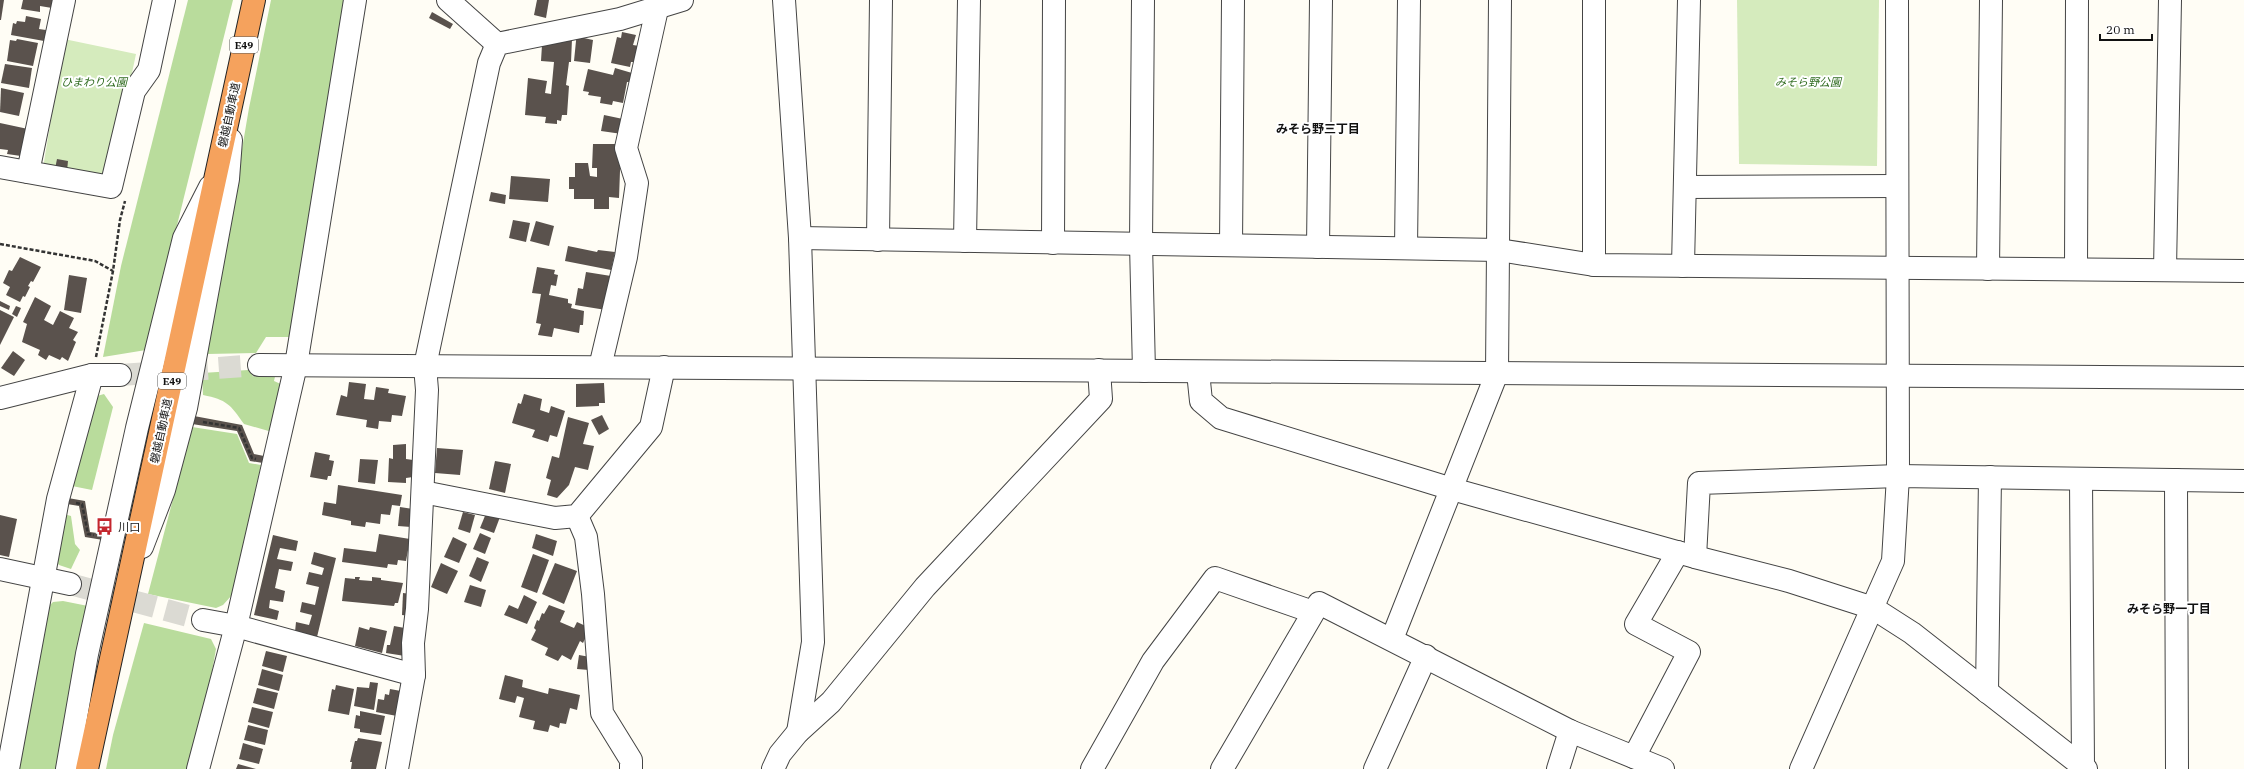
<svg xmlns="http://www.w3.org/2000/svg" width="2244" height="769" viewBox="0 0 2244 769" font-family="'IBM Plex Serif','Noto Sans JP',serif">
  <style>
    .green { fill: #d5ebbd }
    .forest { fill: #b9dc9c }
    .building { fill: #5a524d }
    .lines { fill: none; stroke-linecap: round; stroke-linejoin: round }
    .minor-tunnel { stroke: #dbdad3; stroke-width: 22; stroke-dasharray: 22 11; stroke-linecap: butt }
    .minor-casing { stroke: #444; stroke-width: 24 }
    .highway-casing { stroke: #222; stroke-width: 24 }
    .path { stroke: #333; stroke-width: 2.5; stroke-dasharray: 4 2; stroke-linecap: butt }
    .minor { stroke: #fff; stroke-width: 22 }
    .highway { stroke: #f5a25d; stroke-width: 22 }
    .labels { text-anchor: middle; stroke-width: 4; stroke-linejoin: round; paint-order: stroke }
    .shield { fill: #fff; stroke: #585858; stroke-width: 1 }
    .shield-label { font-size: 10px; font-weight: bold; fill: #111 }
    .park-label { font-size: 11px; font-style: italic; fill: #2f6b1f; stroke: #fff }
    .street-label { font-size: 11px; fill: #111; stroke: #fff }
    .poi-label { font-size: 11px; fill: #111; stroke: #fff; text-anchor: start }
    .neighbourhood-label { font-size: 12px; font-weight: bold; fill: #111; stroke: #fff }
  </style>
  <rect width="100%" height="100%" fill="#fffdf5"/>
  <g class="green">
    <polygon points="1737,0 1879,0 1877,166 1739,164"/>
    <polygon points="64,39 136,54 109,181 43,168"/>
  </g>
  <g class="forest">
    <polygon points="188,0 233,0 146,350 103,357 121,266"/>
    <polygon points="271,0 349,0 293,337 266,337 256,353 207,354 249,108"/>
    <path d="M277 368 274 381 283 385 272 432 244 424C230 404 227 400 203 395L202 373Z"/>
    <polygon points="104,394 113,407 92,490 67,485 90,398"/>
    <polygon points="192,427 237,434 249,463 261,465 232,595 223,605 216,608 148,594"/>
    <polygon points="60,513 71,516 75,544 80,550 71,569 59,565 50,554"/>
    <polygon points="63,601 88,606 57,769 14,769 45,610 53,602"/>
    <polygon points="144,623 211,639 216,649 211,677 188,769 106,769 113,735"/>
  </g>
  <g class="building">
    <polygon points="0,0 4,0 1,20 0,20"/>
    <polygon points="23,0 54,0 52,8 40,6 40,12 21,9"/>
    <polygon points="537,0 549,0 546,18 534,15"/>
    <polygon points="432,12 453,24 450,29 429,18"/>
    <polygon points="26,16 41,19 39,29 46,30 44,41 11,35 13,23 16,24 17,21 25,22"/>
    <polygon points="577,31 585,32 584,38 593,40 590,63 574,61"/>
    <polygon points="622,32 636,35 633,45 639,46 635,62 631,62 630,67 611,63 617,37 621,38"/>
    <polygon points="17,39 38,43 33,66 7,61 10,40 16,41"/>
    <polygon points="572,39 571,62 569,62 566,85 569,86 567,115 562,115 561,121 557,120 557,124 545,123 546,117 525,115 528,78 547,81 545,93 551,94 554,62 541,61 542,45"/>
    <polygon points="5,64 32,68 29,88 1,83"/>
    <polygon points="615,68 632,73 630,82 627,82 623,103 613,101 612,105 600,103 601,97 588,95 589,92 583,91 588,69 613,75"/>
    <polygon points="1,88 24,93 19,116 0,112"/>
    <polygon points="604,115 623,119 622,134 601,131"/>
    <polygon points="0,123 28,129 21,156 7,154 8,150 0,149"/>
    <polygon points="593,144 621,144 619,198 609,197 609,209 594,209 594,199 574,199 574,189 569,189 569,177 575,177 575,163 588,163 590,176 597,177 597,168 592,168"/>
    <polygon points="57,159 68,161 67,171 55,169"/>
    <polygon points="511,176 550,179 548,202 509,199"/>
    <polygon points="491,192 506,195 505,204 489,201"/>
    <polygon points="513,220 530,223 526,242 509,238"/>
    <polygon points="536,221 554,226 549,246 530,241"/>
    <polygon points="568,246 597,252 598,250 615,252 611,270 565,261"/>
    <polygon points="20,257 41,267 33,282 31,281 28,286 30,287 25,297 23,296 20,302 6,295 10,287 3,283 9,270 12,271"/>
    <polygon points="537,267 555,270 554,274 558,275 556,286 551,285 549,295 568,299 568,303 572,304 571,308 584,311 583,325 580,325 579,333 554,328 552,337 538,335 541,324 536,323 541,294 532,293"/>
    <polygon points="586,272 611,276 606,310 575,305 578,288 583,289"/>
    <polygon points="69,275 87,278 81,313 64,310"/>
    <polygon points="35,297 51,306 44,320 53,325 60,311 74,318 69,328 78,332 73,340 76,342 68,361 62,357 60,360 49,355 46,360 38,355 40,350 22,342 27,324 23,322"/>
    <polygon points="0,301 10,306 9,310 0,306"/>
    <polygon points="16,306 21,308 17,317 12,314"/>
    <polygon points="0,310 14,317 0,345"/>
    <polygon points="13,351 25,360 14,376 1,368"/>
    <polygon points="349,382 366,384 364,399 374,400 376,387 389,389 388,393 406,396 402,416 392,415 391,422 379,421 378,429 366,427 367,420 336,415 341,395 347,397"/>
    <polygon points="604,383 605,403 599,403 599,406 576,407 576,384"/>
    <polygon points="524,394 542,399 540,410 549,413 551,406 565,411 557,437 550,435 548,442 532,437 535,430 512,423 518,403 521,404"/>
    <polygon points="602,415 609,429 599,435 591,420"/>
    <polygon points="194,416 242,425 254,454 264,456 263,463 250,461 237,431 192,424"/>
    <polygon points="568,417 589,423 583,444 594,446 588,470 575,467 569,485 557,498 547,495 551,480 546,478 552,456 559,458"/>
    <polygon points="406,444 406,459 413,460 413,477 406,478 406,483 388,482 389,458 393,459 393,445"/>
    <polygon points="437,448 463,450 460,475 435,473"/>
    <polygon points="315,452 330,455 329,460 334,461 331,476 328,476 327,480 310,477"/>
    <polygon points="360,459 378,460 375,484 358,482"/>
    <polygon points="495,461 511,464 505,493 489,489"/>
    <polygon points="338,485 402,495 400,506 392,505 390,515 381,514 380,524 366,522 365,527 351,525 351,521 322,515 324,502 336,504"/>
    <polygon points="68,498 85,501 90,532 104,534 103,540 85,537 79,506 67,504"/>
    <polygon points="400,507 413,509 411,527 398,526"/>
    <polygon points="487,511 500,517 494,533 480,528"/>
    <polygon points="463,512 475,515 470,533 458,529"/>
    <polygon points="0,515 17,519 9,557 0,555"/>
    <polygon points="480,533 491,538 485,554 473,549"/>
    <polygon points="379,534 410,539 406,561 398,560 397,565 388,564 387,568 342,562 344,548 376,552"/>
    <polygon points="536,534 557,541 553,556 532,548"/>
    <polygon points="273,535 298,541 296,551 280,548 277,559 293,562 291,571 279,569 275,588 285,591 283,602 270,600 269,608 279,611 277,620 254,615"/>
    <polygon points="453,537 467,544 459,563 444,557"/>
    <polygon points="314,552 336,558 317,637 295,632 296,622 309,625 312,615 300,612 302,602 315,605 319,587 306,584 309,572 322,575 324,568 311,564"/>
    <polygon points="533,554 549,560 537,593 521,587"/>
    <polygon points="477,557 489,562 481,582 469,576"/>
    <polygon points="441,563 458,571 447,594 431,587"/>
    <polygon points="555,563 577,571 564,604 542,594"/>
    <polygon points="355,577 360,577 359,580 372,581 372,577 381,578 381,580 403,583 398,603 395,603 394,606 342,601 345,578 355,579"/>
    <polygon points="470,585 486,590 481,607 464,602"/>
    <polygon points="403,593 411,594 410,616 402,615"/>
    <polygon points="524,595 537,602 527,624 504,615 509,605 518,609"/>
    <polygon points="549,605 565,611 560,622 574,628 577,622 590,628 583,643 580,641 571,660 562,655 558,661 545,655 548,648 531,640 536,630 534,628 537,620 539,621 542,613 544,614"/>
    <polygon points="394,626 410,629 405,656 386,653 387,645 390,645"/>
    <polygon points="359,627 369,630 370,627 387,631 382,653 355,646"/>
    <polygon points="266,651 287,656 283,672 262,666"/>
    <polygon points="579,655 590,657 589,670 577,669"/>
    <polygon points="262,669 283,675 279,691 258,685"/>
    <polygon points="505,675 523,680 522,687 548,694 549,688 580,695 577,710 570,708 566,724 560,723 559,728 550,725 548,732 533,729 535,721 519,717 524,698 517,696 515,703 499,699"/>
    <polygon points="370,682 378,683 374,710 354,706 357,687 369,688"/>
    <polygon points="336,685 354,689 349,715 328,711 332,689 335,690"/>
    <polygon points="257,688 278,693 274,709 253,703"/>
    <polygon points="390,689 401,691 397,716 376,712 378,699 384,700 385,694 389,695"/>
    <polygon points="252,707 273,712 269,728 248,722"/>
    <polygon points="360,711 385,716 381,735 360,732 360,729 354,728 356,715 360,716"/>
    <polygon points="248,725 268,730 265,745 244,740"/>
    <polygon points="358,738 382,742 376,769 351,769 352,762 350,762 355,741 357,741"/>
    <polygon points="243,743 263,749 259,764 239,759"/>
    <polygon points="238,764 256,769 236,769"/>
  </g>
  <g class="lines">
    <g class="minor-tunnel">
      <polyline points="120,375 259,365"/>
      <polyline points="70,584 203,620"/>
    </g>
    <defs>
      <g id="minor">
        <polyline points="448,0 497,44"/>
        <polyline points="784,0 800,238 813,642 798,732"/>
        <polyline points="1143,0 1141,244 1144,371"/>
        <polyline points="0,167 111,187 134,91 149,70 164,0"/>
        <polyline points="28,172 64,0"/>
        <polyline points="1686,187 1897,186"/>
        <polyline points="800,238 1499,250 1594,265 2244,271"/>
        <polyline points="878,240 881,0"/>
        <polyline points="965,241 969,0"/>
        <polyline points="1053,243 1054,0"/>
        <polyline points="1231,245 1233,0"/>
        <polyline points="1318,247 1321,0"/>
        <polyline points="1406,248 1409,0"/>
        <polyline points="1594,265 1594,0"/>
        <polyline points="1683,266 1689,0"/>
        <polyline points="1988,269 1991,0"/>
        <polyline points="2076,269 2077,0"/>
        <polyline points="2165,270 2170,0"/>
        <polyline points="259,365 2244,378"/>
        <polyline points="600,367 626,257 637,183 626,148 657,9"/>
        <polyline points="1198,372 1201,401 1221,418 1452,489 1695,557 1789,581 1873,608 1912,633 2086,769"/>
        <polyline points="0,398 92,375 120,375"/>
        <polyline points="2081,479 2083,766"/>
        <polyline points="2176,480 2177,769"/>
        <polyline points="423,492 555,518 577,516 651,427 664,367"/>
        <polyline points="577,516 586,537 593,594 602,713 631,760 631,769"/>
        <polyline points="142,547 164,490 186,408 228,179 231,140"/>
        <polyline points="1695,557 1699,483 1898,476 2244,481"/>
        <polyline points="0,569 70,584"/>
        <polyline points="203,620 236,626 414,675"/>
        <polyline points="1392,639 1497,373 1500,0"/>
        <polyline points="1987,692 1990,477"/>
        <polyline points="1634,757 1689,652 1636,624 1678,552"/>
        <polyline points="8,769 58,499 92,375"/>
        <polyline points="67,769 87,654 137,428 184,238 210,187"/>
        <polyline points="198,769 236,626 296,365 355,0"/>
        <polyline points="397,769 414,675 413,643 417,609 427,390 425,366 489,63 497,44 620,19 682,0"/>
        <polyline points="773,769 780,754 798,732 831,702 925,587 1101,399 1099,370"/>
        <polyline points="1092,769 1153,661 1215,578 1313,612"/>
        <polyline points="1222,769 1319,603 1570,731 1663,769"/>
        <polyline points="1375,769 1426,656"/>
        <polyline points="1558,769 1570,731"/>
        <polyline points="1801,769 1893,561 1898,476 1897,0"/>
      </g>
      <polyline id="highway" points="87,769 254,0"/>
    </defs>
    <use href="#minor" class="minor-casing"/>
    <use href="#highway" class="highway-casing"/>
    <g class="path">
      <polyline points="0,244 95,261 113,271"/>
      <polyline points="96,357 113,271 120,220 125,201"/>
      <polyline points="203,422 239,428 252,458 256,459"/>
      <polyline points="76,503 82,504 88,534 94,535"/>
    </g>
    <use href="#minor" class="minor"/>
    <use href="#highway" class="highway"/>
  </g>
  <defs>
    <symbol id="bus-bare" viewBox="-9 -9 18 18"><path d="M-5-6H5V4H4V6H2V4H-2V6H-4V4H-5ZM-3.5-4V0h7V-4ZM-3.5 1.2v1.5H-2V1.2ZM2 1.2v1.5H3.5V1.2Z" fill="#c4262e" stroke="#fff" stroke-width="2.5" paint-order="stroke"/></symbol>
  </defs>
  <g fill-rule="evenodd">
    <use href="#bus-bare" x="92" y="514" width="25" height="25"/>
  </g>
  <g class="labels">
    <g class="shield">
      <rect x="230" y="37" width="28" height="16" rx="3"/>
      <rect x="158" y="373" width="28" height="16" rx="3"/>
    </g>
    <g class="shield-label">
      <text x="244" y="49">E49</text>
      <text x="172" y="385">E49</text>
    </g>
    <g class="park-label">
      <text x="94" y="86">ひまわり公園</text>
      <text x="1808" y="86">みそら野公園</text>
    </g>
    <g class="street-label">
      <text transform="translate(229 115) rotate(-78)" y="4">磐越自動車道</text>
      <text transform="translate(161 431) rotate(-78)" y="4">磐越自動車道</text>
    </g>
    <g class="poi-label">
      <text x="118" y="531">川口</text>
    </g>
    <g class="neighbourhood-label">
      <text x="1318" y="133">みそら野三丁目</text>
      <text x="2169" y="613">みそら野一丁目</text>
    </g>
  </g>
  <path d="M2100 34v6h52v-6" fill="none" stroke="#111111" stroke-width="2"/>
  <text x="2106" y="34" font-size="12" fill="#111111" stroke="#ffffff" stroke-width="3" paint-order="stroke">20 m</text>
</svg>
